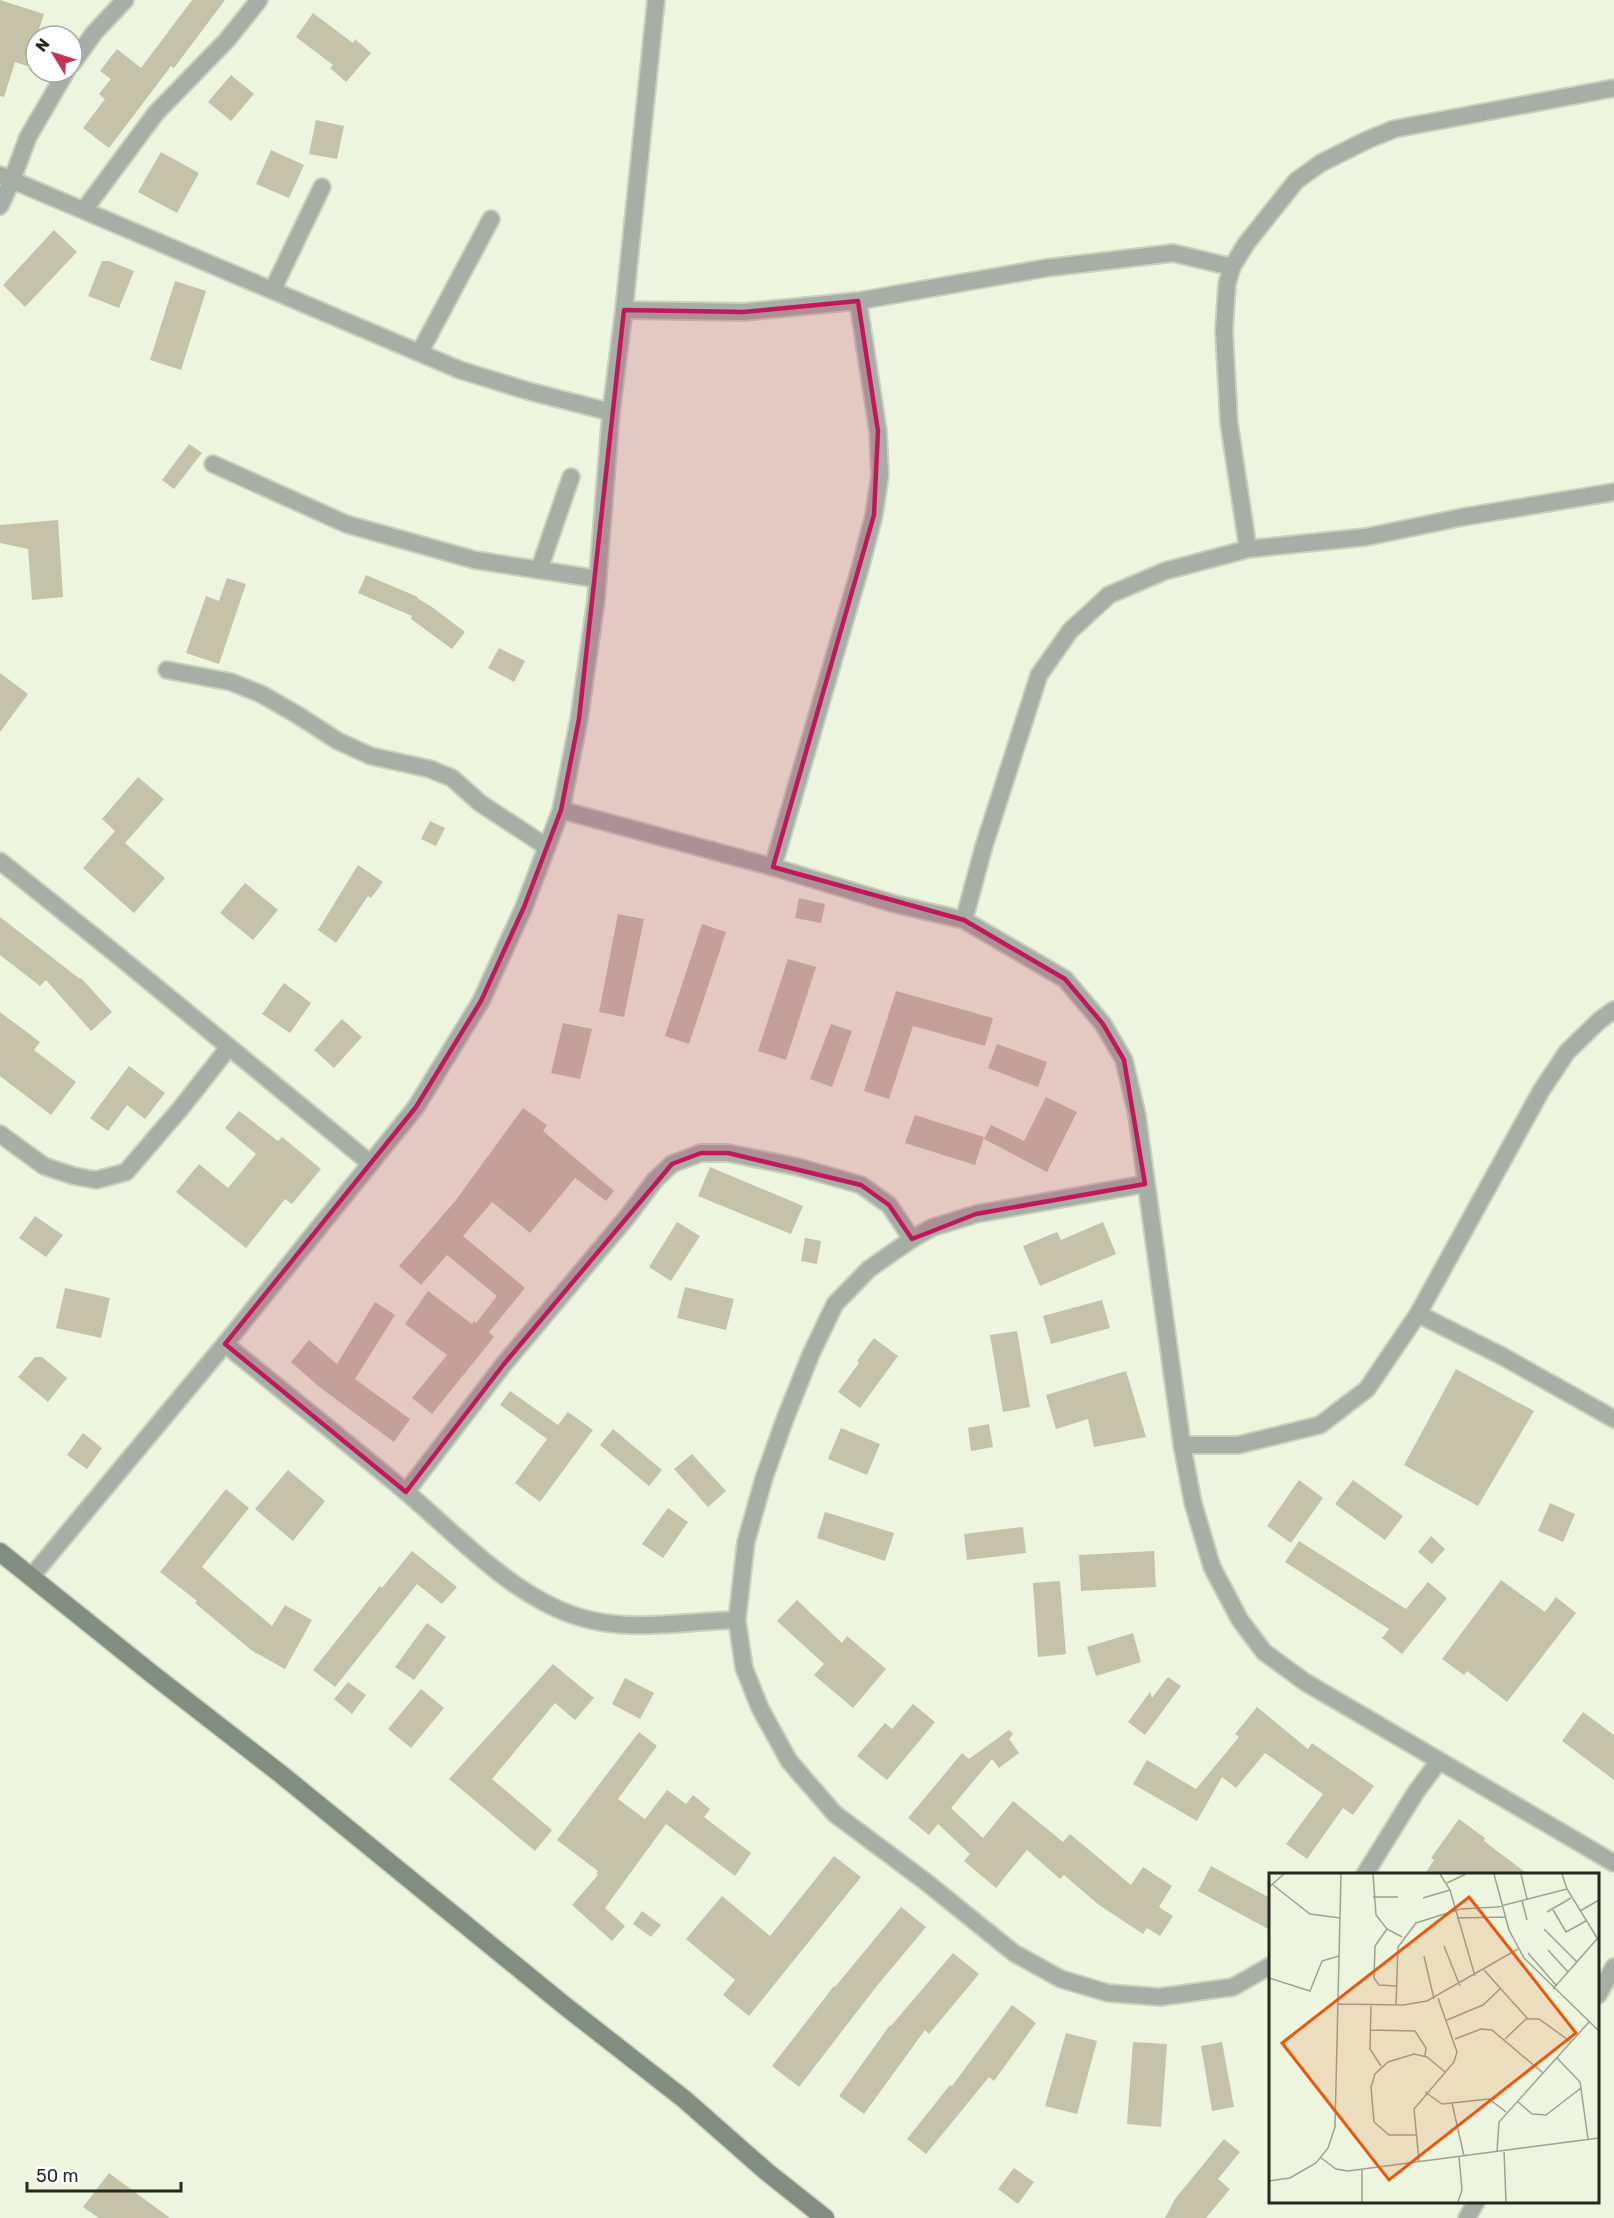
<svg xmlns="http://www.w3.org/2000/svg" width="1614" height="2218" viewBox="0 0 1614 2218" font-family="Rubik,sans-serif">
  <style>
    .building { fill: #c5c2aa }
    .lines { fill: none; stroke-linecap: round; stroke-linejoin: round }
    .street-casing { stroke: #c9d0bc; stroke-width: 20 }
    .secondary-casing { stroke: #c9d0bc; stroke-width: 21 }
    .street { stroke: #a6aea6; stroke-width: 16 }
    .secondary { stroke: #818d81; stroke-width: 18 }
    .marked { fill: #c2185b; fill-opacity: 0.2; stroke: #c2185b; stroke-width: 4.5; stroke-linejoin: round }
    .inset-road { fill: none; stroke: #9da392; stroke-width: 1.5 }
    .view { fill: #e8590c; fill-opacity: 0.15; stroke: #e8590c; stroke-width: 3 }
    .inset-edge { fill: none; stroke: #25281f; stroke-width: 3 }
  </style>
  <rect width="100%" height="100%" fill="#edf5de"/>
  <g class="building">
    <polygon points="0,0 44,14 27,66 15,62 4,97 0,96"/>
    <polygon points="192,0 225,0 174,68 171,66 109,148 83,128 105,99 99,94 111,79 100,71 117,49 141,68"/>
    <polygon points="313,13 353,43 355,39 371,53 346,82 330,68 333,65 296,37"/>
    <polygon points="231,75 254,94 231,121 208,102"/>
    <polygon points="316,120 344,126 337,159 309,154"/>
    <polygon points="271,150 304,165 289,198 256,184"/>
    <polygon points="161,152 199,173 177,213 138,192"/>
    <polygon points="54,230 77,252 25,307 3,285"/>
    <polygon points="102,261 109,261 134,271 119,308 88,296"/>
    <polygon points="175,281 206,291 181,370 150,360"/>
    <polygon points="189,444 202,453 174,489 162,480"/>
    <polygon points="58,520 63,597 32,600 28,549 0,543 0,525"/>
    <polygon points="366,575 418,597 417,598 432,607 465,632 452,649 411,619 412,616 358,593"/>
    <polygon points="227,578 246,584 219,664 186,653 206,596 219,601"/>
    <polygon points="499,648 525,661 514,682 488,668"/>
    <polygon points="0,673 28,694 0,732"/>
    <polygon points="138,777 164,799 125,843 165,878 134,913 83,868 115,831 102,819"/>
    <polygon points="430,821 445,828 436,846 421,839"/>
    <polygon points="358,865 383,882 371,898 368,896 336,943 318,930"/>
    <polygon points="245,883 278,910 253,940 220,913"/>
    <polygon points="799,898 825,904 821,923 795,918"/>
    <polygon points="618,914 644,919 624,1017 599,1012"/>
    <polygon points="0,917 80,979 81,978 112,1012 91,1031 46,980 40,986 0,955"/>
    <polygon points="702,924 726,932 689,1044 665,1036"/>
    <polygon points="788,959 816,967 786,1060 758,1051"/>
    <polygon points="284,983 311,1003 290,1033 262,1014"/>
    <polygon points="896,991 993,1018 985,1046 913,1026 889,1099 864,1091"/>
    <polygon points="0,1012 40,1042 34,1050 76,1082 51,1115 0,1076"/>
    <polygon points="342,1019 362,1037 334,1068 314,1050"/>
    <polygon points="563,1023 592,1029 580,1079 551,1073"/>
    <polygon points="831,1024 852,1031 832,1087 810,1079"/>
    <polygon points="997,1044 1047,1062 1038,1087 988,1068"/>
    <polygon points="129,1066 165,1093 145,1119 127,1105 108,1131 90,1118"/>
    <polygon points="1046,1097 1077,1112 1047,1172 984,1139 991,1125 1024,1141"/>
    <polygon points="523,1108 547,1125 543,1131 614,1191 606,1201 575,1178 530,1233 492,1202 463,1236 525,1288 489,1332 494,1337 432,1414 412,1398 447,1355 405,1324 428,1291 472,1324 474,1321 476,1323 497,1296 447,1255 421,1285 399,1266 456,1200"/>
    <polygon points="239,1111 278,1141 282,1137 321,1169 292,1204 285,1199 246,1248 176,1192 199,1164 228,1188 256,1154 225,1128"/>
    <polygon points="915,1115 984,1137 975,1165 905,1143"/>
    <polygon points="710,1167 803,1206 791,1234 698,1196"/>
    <polygon points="35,1216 63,1235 46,1257 19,1238"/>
    <polygon points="677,1222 700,1236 671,1281 649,1267"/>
    <polygon points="1103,1222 1116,1254 1040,1286 1023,1246 1057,1232 1061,1240"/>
    <polygon points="805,1238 821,1241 817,1264 801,1261"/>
    <polygon points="685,1287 734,1299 726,1330 677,1318"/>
    <polygon points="65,1288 110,1298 101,1338 56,1328"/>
    <polygon points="1102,1300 1110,1328 1051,1344 1043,1316"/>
    <polygon points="375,1302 395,1315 355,1379 410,1419 394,1442 318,1386 291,1362 309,1340 337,1364"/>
    <polygon points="1017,1331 1030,1407 1003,1412 990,1335"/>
    <polygon points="874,1338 898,1356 860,1408 838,1392 859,1363 857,1361"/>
    <polygon points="35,1357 42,1357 67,1378 48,1402 18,1377"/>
    <polygon points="1456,1369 1534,1411 1478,1506 1404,1465"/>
    <polygon points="1126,1371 1146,1437 1094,1447 1088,1419 1056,1429 1046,1395"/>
    <polygon points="510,1391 558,1425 568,1412 593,1430 540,1502 515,1483 547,1439 500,1405"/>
    <polygon points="989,1424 993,1447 971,1451 968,1428"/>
    <polygon points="841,1428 880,1444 867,1475 828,1459"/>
    <polygon points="613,1429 662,1470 649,1486 600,1445"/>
    <polygon points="83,1433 102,1448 87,1469 67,1455"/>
    <polygon points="692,1454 726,1491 708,1507 674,1469"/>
    <polygon points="288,1470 325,1501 293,1541 255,1509"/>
    <polygon points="1299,1480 1323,1498 1291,1543 1267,1526"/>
    <polygon points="1353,1480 1403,1516 1385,1540 1335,1504"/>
    <polygon points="226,1489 249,1508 202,1567 272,1626 285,1605 312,1620 285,1669 251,1650 195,1603 197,1601 160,1572"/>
    <polygon points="1550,1503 1575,1514 1563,1542 1538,1531"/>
    <polygon points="668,1508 688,1522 663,1558 642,1544"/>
    <polygon points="825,1512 894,1533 885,1561 817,1538"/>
    <polygon points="1023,1527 1026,1553 967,1560 964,1534"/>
    <polygon points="1431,1536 1445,1549 1432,1564 1418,1552"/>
    <polygon points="1299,1541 1406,1609 1428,1582 1447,1598 1402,1654 1382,1638 1389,1629 1285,1562"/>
    <polygon points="412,1551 457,1587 442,1604 417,1584 335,1687 313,1670 380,1586 382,1588"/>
    <polygon points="1154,1551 1156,1587 1081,1591 1079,1555"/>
    <polygon points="1501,1580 1545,1612 1556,1597 1576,1613 1507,1702 1467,1671 1464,1675 1442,1659"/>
    <polygon points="1060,1581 1066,1654 1038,1657 1033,1583"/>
    <polygon points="797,1600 842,1643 847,1636 886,1669 853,1708 814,1675 824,1664 777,1621"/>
    <polygon points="427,1623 446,1637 414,1680 395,1667"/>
    <polygon points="1133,1633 1141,1662 1096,1676 1087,1647"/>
    <polygon points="553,1664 594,1698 575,1720 555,1703 492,1779 552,1830 535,1851 449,1779"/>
    <polygon points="1168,1677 1181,1686 1145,1735 1128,1722 1150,1692 1152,1698"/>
    <polygon points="625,1678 654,1693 640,1719 612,1704"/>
    <polygon points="348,1682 366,1695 352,1714 334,1699"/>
    <polygon points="421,1689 444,1708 411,1748 388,1729"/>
    <polygon points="913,1704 935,1722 887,1780 857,1756 885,1723 892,1729"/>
    <polygon points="1257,1707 1308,1749 1312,1743 1374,1786 1353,1815 1343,1808 1307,1859 1286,1844 1323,1794 1265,1753 1236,1788 1222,1777 1197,1821 1133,1784 1147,1760 1196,1789 1239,1737 1235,1734"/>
    <polygon points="1583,1712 1614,1735 1614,1780 1562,1741"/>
    <polygon points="1009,1730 1013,1734 1009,1739 1019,1753 999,1768 992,1759 951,1808 983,1838 1013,1801 1063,1842 1070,1834 1131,1885 1143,1867 1172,1886 1159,1907 1173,1916 1160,1936 1147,1928 1143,1934 1099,1905 1064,1875 1060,1879 1027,1850 996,1888 964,1861 970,1854 938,1824 929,1835 908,1818 962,1753 969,1759"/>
    <polygon points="639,1732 657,1746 618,1799 645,1819 667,1790 686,1804 693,1795 710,1809 704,1817 751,1853 735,1876 666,1824 605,1908 625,1926 612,1941 572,1905 598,1875 596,1874 598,1871 557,1840"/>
    <polygon points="1459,1819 1485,1838 1484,1841 1529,1875 1424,1875 1434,1860 1431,1858"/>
    <polygon points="834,1856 861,1877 749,2016 723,1995 735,1980 686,1939 722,1896 770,1936"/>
    <polygon points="1211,1866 1270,1898 1270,1930 1198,1891"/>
    <polygon points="901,1907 926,1927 876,1987 799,2087 772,2066 834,1986 835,1987"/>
    <polygon points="642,1911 661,1925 651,1937 633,1924"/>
    <polygon points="953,1953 979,1974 929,2034 925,2030 864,2114 839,2096 890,2025 891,2026"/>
    <polygon points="1012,2005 1036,2023 994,2081 989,2077 926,2154 907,2139 950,2085 952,2086"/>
    <polygon points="1066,2033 1097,2041 1077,2114 1045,2106"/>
    <polygon points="1133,2042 1167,2044 1161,2127 1127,2124"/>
    <polygon points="1222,2042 1234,2107 1212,2111 1201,2046"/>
    <polygon points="1224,2139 1240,2152 1218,2179 1230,2189 1206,2218 1165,2218 1175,2199"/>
    <polygon points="1014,2168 1034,2182 1018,2204 998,2189"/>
    <polygon points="109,2173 170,2218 99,2218 83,2207"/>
  </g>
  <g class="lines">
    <defs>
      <g id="street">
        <polyline points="72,64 94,33 125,0"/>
        <polyline points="0,175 460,370 528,391 611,412"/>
        <polyline points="0,206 12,180 28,137 66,72"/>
        <polyline points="84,210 156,113 227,40 259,0"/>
        <polyline points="273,289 322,187"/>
        <polyline points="624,310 744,312 858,301 1046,268 1173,253 1232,267"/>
        <polyline points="420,352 491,219"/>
        <polyline points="213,464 346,524 475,560 598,579"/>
        <polyline points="1248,549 1229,423 1224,331 1227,284 1232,267 1246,244 1296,181 1321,163 1367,140 1394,129 1614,88"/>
        <polyline points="539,570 571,477"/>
        <polyline points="167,670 231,682 261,694 296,714 338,741 371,756 430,769 452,778 480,803 547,847"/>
        <polyline points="561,810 773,867 895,904 964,920 1065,979 1103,1024 1124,1060 1137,1115 1182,1445 1193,1503 1212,1567 1240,1620 1264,1652 1305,1682 1614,1863"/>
        <polyline points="0,861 116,954 370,1163"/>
        <polyline points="773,867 861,565 874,515 880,475 878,431 858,301"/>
        <polyline points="964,920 984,846 1039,675 1070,631 1109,595 1165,571 1248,549 1366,537 1463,517 1614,492"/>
        <polyline points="0,1134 44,1166 74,1176 96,1180 126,1172 181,1108 229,1047"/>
        <polyline points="1145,1184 976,1214 931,1228 912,1239 869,1269 835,1304 811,1354 785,1419 764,1478 746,1542 737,1620 744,1668 760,1708 789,1761 835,1814 926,1882 1014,1953 1061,1979 1108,1993 1160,1997 1233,1987 1270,1966"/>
        <polyline points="1418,1314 1502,1356 1614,1419"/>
        <path d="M225 1344C285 1393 345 1441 405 1491 457 1535 513 1597 579 1617 630 1633 685 1621 737 1620"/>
        <polyline points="1182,1445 1238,1445 1320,1425 1367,1389 1418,1314 1541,1091 1567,1052 1600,1020 1614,1010"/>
        <polyline points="406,1492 504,1364 628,1216 655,1180 672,1164 701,1153 728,1153 798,1167 861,1185 889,1205 912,1239"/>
        <polyline points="31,1577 225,1344 416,1107 481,1001 524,907 561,810 579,719 596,600 611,412 624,310 656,0"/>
        <polyline points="1365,1874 1416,1792 1439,1761"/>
        <polyline points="1598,1995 1614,1967"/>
        <polyline points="1467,2218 1476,2202"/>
      </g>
      <polyline id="secondary" points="0,1552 152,1674 282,1775 565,2006 684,2099 767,2172 825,2218"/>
    </defs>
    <use href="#street" class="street-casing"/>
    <use href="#secondary" class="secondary-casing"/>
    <use href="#street" class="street"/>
    <use href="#secondary" class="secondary"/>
  </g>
  <path class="marked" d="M858 301 878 431 874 515 773 867 964 920 1065 979 1103 1024 1124 1060 1145 1184 976 1214 912 1239 889 1205 861 1185 728 1153H701L672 1164 504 1364 406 1492 225 1344 416 1107 481 1001 524 907 561 810 579 719 624 310 744 312Z"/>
  <g transform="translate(1269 1873)">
    <rect width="330" height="330" fill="#edf5de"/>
    <path class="inset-road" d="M104 1 107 42 118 56 133 64M171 1 181 17 206 103M225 1 240 57 255 85 330 158M252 1 258 26M293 1 298 16 330 68M178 10 197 1M4 12 41 41 71 45M0 14 15 1M104 24H129M154 25 181 17M253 28 258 47M283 35 297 59 317 48M311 38 330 27M278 39 302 25M188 45 236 44M118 56 106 73 105 105 110 112 127 113M275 56 308 89M175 73 191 113M279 77 299 99M259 80 287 112M155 83 165 126M215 97 259 146M0 105 41 118 53 88 70 83M284 116 328 66M69 131 134 132 158 128 249 76M127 132 129 74 147 50 191 36 228 34 298 16M102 133 101 176 112 193M178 147 214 132 231 116M101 157 146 158 157 175 156 183M186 166 212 156 223 157 274 200M236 166 257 146H270L302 169M288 185 311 209 319 266M156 219 173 231 220 226 237 239M248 228 263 241 277 242 312 215M183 230 195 283M147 262H120L105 249 102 214 106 201 119 189 145 181 158 184 176 199M235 277 237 329M228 278 230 249 320 149M52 285 67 296 79 298 330 265M150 288 145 236 185 189 188 179 169 125M93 296V329M0 308 21 305 47 290 59 275 66 254 72 1M189 329 193 317 190 284"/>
    <path class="view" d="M200 24 307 160 120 307 13 170Z"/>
    <rect width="330" height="330" class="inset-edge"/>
  </g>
  <g transform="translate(54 54) rotate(308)"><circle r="28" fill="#ffffff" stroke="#a8a9a5" stroke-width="1.5"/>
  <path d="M0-4.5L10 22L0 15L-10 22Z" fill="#c43454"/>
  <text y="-9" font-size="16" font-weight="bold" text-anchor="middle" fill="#25281f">N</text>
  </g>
  <path d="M27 2182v9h154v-9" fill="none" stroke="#25281f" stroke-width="3"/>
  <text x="36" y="2182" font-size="18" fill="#25281f" stroke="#ffffff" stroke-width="4.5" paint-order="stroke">50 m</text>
</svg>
